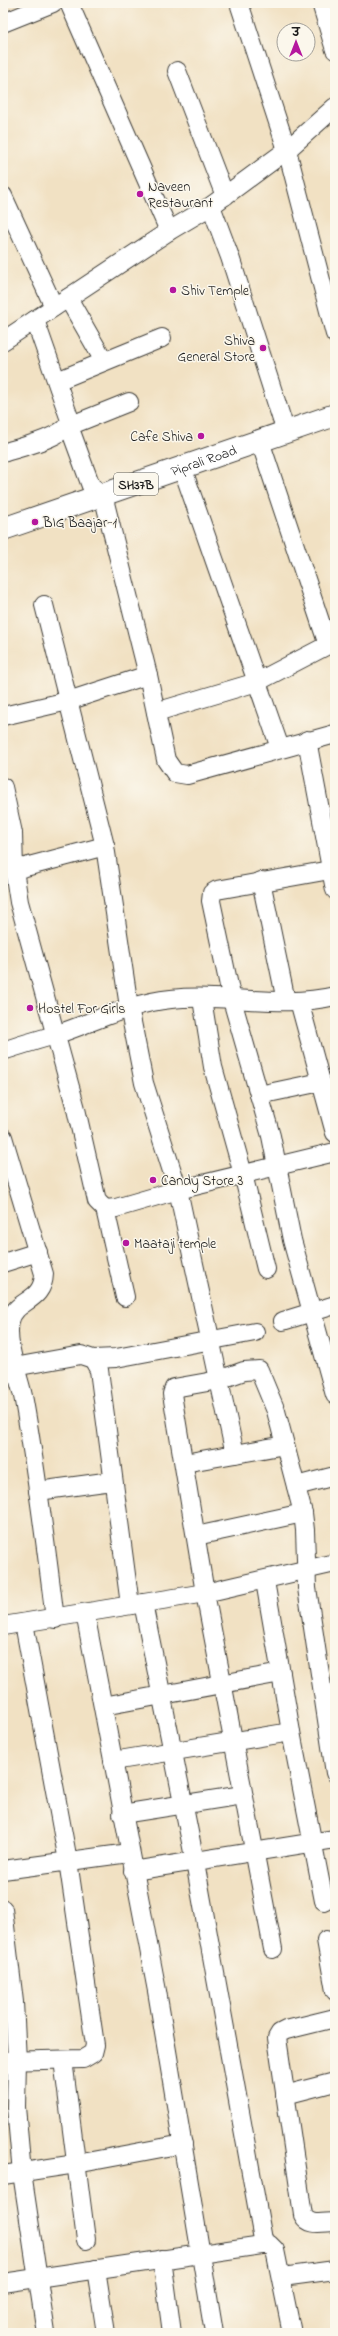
<svg xmlns="http://www.w3.org/2000/svg" width="338" height="2336" viewBox="0 0 338 2336" font-family="'Indie Flower','Playpen Sans Deva',sans-serif">
  <style>
    .lines { fill: none; stroke-linecap: round; stroke-linejoin: round }
    .minor-casing { stroke: #3c3a35; stroke-width: 20 }
    .major-casing { stroke: #3c3a35; stroke-width: 24 }
    .minor { stroke: #fff; stroke-width: 18 }
    .major { stroke: #fff; stroke-width: 22 }
    .poi-dot { fill: #b5179e; stroke: #fbf7ec; stroke-width: 1.5 }
    .labels { text-anchor: middle; stroke-width: 3; stroke-linejoin: round; paint-order: stroke }
    .shield { fill: #fbf7ec; stroke: #5f5e5a; stroke-width: 1 }
    .shield-label { font-size: 13px; font-weight: bold; fill: #1c1c1c }
    .poi-label { font-size: 14px; fill: #1c1c1c; stroke: #fbf7ec; text-anchor: start }
    .street-label { font-size: 14px; fill: #1c1c1c; stroke: #fbf7ec }
  </style>
  <rect width="100%" height="100%" fill="#fbf7ec"/>
  <filter id="ink" filterUnits="userSpaceOnUse"><feTurbulence type="fractalNoise" baseFrequency=".025" numOctaves="2"/><feDisplacementMap in="SourceGraphic" scale="8" xChannelSelector="R" yChannelSelector="G"/><feConvolveMatrix kernelMatrix="1 2 1 2 8 2 1 2 1" color-interpolation-filters="sRGB"/></filter>
  <filter id="wash" filterUnits="userSpaceOnUse"><feTurbulence type="fractalNoise" baseFrequency=".012" numOctaves="4" result="noise"/><feDisplacementMap in="SourceGraphic" scale="16" xChannelSelector="R" yChannelSelector="G"/><feGaussianBlur stdDeviation="0.9" result="paint"/><feColorMatrix in="noise" values="0 0 0 0 0 0 0 0 0 0 0 0 0 0 0 0 0 1.4 0 .05"/><feComposite in="paint" operator="in"/></filter>
  <g filter="url(#wash)">
    <rect width="100%" height="100%" fill="#f1e1c3"/>
  </g>
  <g filter="url(#ink)">
    <g class="lines">
      <defs>
        <g id="minor">
          <polyline points="69,3 169,231"/>
          <polyline points="239,3 287,150 335,334"/>
          <polyline points="321,3 335,50"/>
          <polyline points="3,23 53,3"/>
          <polyline points="177,71 225,196"/>
          <polyline points="3,196 54,307"/>
          <polyline points="211,206 230,257 282,420"/>
          <polyline points="68,298 104,361"/>
          <polyline points="3,341 169,231 211,206 287,150 335,107"/>
          <polyline points="57,381 162,338"/>
          <polyline points="129,402 69,426 91,486 103,495 148,675 166,760 175,773 187,775 335,734"/>
          <path d="M3 453C20 447 66 438 70 420L35 320"/>
          <polyline points="182,467 280,748"/>
          <polyline points="44,605 105,846 129,1007 144,1083 178,1190 235,1454 285,1445"/>
          <polyline points="156,712 257,682 328,645 260,441"/>
          <polyline points="3,716 68,701 148,675"/>
          <polyline points="307,740 335,890"/>
          <polyline points="3,787 13,833 14,870 19,902 76,1109 97,1201 105,1209 125,1297"/>
          <polyline points="14,870 105,846"/>
          <polyline points="330,870 217,890 212,893 211,901 232,1000 271,1136 292,1240 335,1395"/>
          <polyline points="261,881 286,1001"/>
          <polyline points="202,999 213,1067 243,1174 266,1269"/>
          <polyline points="299,1001 335,1133"/>
          <path d="M3 1051C20 1045 38 1040 55 1035 94 1022 130 1003 171 999 225 993 281 1009 335 996"/>
          <polyline points="259,1095 321,1082"/>
          <path d="M3 1137 44 1274C43 1303 15 1299 10 1321 5 1346 20 1378 24 1401 37 1473 46 1546 55 1619"/>
          <polyline points="105,1209 116,1208 178,1190 335,1152"/>
          <polyline points="3,1263 38,1252"/>
          <polyline points="283,1321 335,1305"/>
          <polyline points="93,1359 99,1370 130,1605"/>
          <polyline points="3,1369 81,1355 93,1359 116,1358 255,1332"/>
          <polyline points="184,1463 235,1454"/>
          <polyline points="296,1486 335,1476"/>
          <polyline points="38,1491 112,1481"/>
          <polyline points="196,1536 303,1513"/>
          <polyline points="265,1581 291,1732 324,1901"/>
          <polyline points="143,1603 195,1862 264,2245"/>
          <polyline points="85,1613 157,1991 214,2333"/>
          <polyline points="3,1626 205,1593 335,1563"/>
          <polyline points="103,1706 281,1673"/>
          <polyline points="113,1761 291,1732"/>
          <polyline points="122,1814 243,1795"/>
          <polyline points="3,1870 129,1853"/>
          <polyline points="133,1871 335,1839"/>
          <polyline points="3,1909 14,2002 17,2060 16,2107 22,2173 46,2333"/>
          <polyline points="326,1940 335,1991"/>
          <polyline points="273,1949 205,1593 172,1394 174,1388 219,1380 244,1371 259,1370 276,1411 303,1513 305,1530 307,1588 335,1773"/>
          <path d="M335 2018 286 2030 280 2033 277 2038 303 2215C309 2227 323 2222 335 2222"/>
          <polyline points="63,2060 86,2240"/>
          <polyline points="3,2061 83,2059 93,2053 95,2045 68,1861 24,1623"/>
          <polyline points="285,2095 335,2082"/>
          <polyline points="3,2175 76,2164 183,2144"/>
          <polyline points="162,2259 172,2333"/>
          <polyline points="96,2269 106,2333"/>
          <polyline points="282,2277 335,2270"/>
          <polyline points="3,2283 269,2244 275,2250 292,2333"/>
        </g>
        <g id="major">
          <path id="s1" d="M3 529 335 415"/>
        </g>
      </defs>
      <use href="#minor" class="minor-casing"/>
      <use href="#major" class="major-casing"/>
      <use href="#minor" class="minor"/>
      <use href="#major" class="major"/>
    </g>
  </g>
  <g class="poi-dot">
    <circle cx="140" cy="194" r="4"/>
    <circle cx="173" cy="290" r="4"/>
    <circle cx="263" cy="348" r="4"/>
    <circle cx="201" cy="436" r="4"/>
    <circle cx="35" cy="522" r="4"/>
    <circle cx="30" cy="1008" r="4"/>
    <circle cx="153" cy="1180" r="4"/>
    <circle cx="126" cy="1243" r="4"/>
  </g>
  <g class="labels">
    <rect class="shield" x="114" y="473" width="44" height="22" rx="3"/>
    <g class="shield-label">
      <text x="136" y="489">SH37B</text>
    </g>
    <g class="poi-label">
      <text x="148" y="191">Naveen<tspan x="148" dy="16">Restaurant</tspan></text>
      <text x="181" y="295">Shiv Temple</text>
      <text x="255" y="345" text-anchor="end">Shiva<tspan x="255" dy="16">General Store</tspan></text>
      <text x="193" y="441" text-anchor="end">Cafe Shiva</text>
      <text x="43" y="527">BIG Baajar-1</text>
      <text x="38" y="1013">Hostel For Girls</text>
      <text x="161" y="1185">Candy Store 3</text>
      <text x="134" y="1248">Maataji temple</text>
    </g>
    <g class="street-label">
      <text dy="5" stroke="none"><textPath href="#s1" startOffset="212">Piprali Road</textPath></text>
    </g>
  </g>
  <rect width="338" height="2336" fill="none" stroke="#fbf7ec" stroke-width="16"/>
  <g transform="translate(296 42)"><circle r="19" fill="#fbf7ec" stroke="#a29f99"/>
  <path d="M0-3L7 15L0 10L-7 15Z" fill="#b5179e"/>
  <text y="-6" font-size="11" font-weight="bold" text-anchor="middle" fill="#1c1c1c">उ</text>
  </g>
</svg>
